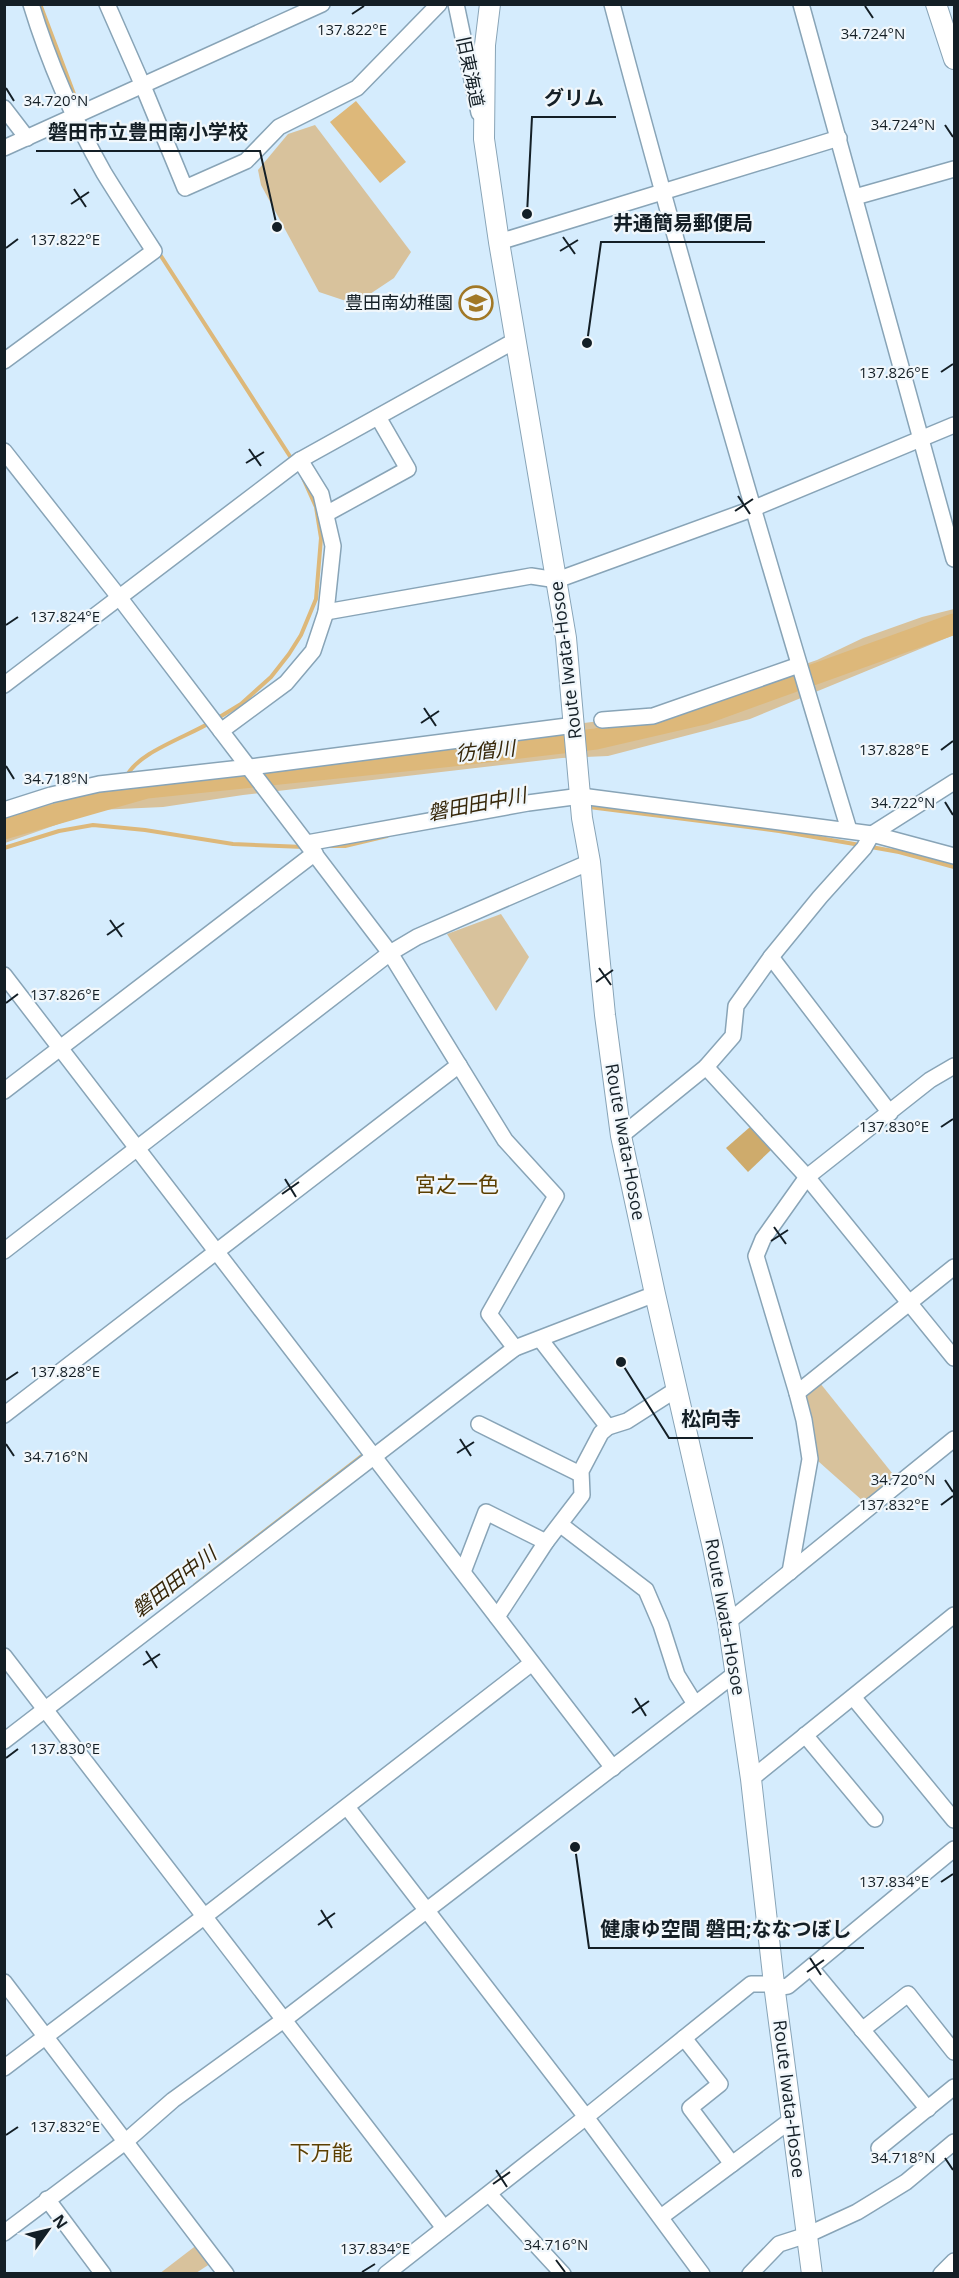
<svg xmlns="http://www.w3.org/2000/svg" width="959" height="2278" viewBox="0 0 959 2278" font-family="'Open Sans','Noto Sans JP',sans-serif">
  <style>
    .green { fill: #d8c29c }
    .forest { fill: #ceab6c }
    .water { fill: #ddb87a }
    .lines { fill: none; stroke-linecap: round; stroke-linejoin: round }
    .stream { stroke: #ddb87a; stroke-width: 4 }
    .river { stroke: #ddb87a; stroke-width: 21 }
    .minor-casing { stroke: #88a4b7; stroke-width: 18 }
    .major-casing { stroke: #88a4b7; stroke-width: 22 }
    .minor { stroke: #fff; stroke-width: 15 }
    .major { stroke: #fff; stroke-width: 20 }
    .ticks { fill: none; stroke: #141f26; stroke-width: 2 }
    .labels { text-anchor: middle; stroke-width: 4.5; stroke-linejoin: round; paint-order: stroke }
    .street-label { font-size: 18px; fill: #141f26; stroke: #f1f7fb }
    .poi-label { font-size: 18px; fill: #141f26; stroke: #f1f7fb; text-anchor: end }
    .water-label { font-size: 20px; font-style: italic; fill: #36270a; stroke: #f1f7fb }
    .quarter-label { font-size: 21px; fill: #5b3f01; stroke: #f1f7fb }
    .ticks-label { font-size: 15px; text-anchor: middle; fill: #141f26; stroke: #f1f7fb; stroke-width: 4.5; stroke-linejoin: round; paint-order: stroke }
    .leader { fill: none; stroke: #141f26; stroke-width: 2 }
    .callout-dot { fill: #141f26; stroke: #f1f7fb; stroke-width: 2 }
    .callout-label { font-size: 20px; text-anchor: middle; font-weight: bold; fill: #141f26; stroke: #f1f7fb; stroke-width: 4.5; stroke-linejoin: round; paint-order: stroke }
  </style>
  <rect width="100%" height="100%" fill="#d5ecfd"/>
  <g class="green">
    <polygon points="315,125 411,252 394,278 355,304 319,292 261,185 258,170 288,134"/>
    <polygon points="954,609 954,635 750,719 608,756 562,758 243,795 163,807 98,810 5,843 5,817 62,792 607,720 653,716 817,660 863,638 922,617"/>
    <polygon points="501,914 529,957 496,1011 447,934"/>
    <polygon points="816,1378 900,1483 864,1502 809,1453 797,1393"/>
    <polygon points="202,2241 216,2260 196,2273 159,2274"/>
  </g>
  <polygon class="forest" points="750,1127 771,1150 748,1172 726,1148"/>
  <polygon class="water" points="356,101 406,162 380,183 330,122"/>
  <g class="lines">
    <g class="stream">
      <polyline points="40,4 80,110"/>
      <polyline points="159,253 293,461"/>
      <polyline points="218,718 241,704 271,677 289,654 301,635 316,599 321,538 316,507 303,478"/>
      <path d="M126 778C135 753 189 736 211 722"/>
      <polyline points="121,797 124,785"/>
      <polyline points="589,807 779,831 860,845"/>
      <polyline points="329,846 345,846 387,836"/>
      <polyline points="871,847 899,852 954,867"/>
      <polyline points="4,848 59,831 93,825 145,830 233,844 304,847"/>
      <polyline points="195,1585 363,1455"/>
    </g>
    <polyline class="river" points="4,829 147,788 462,755 596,739 704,714 954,624"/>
    <defs>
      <g id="minor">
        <polyline points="107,4 143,86 185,188 246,161 279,127 357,88 439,4"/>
        <polyline points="456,4 479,113"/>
        <path d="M612 4C685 281 766 556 849 830"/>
        <polyline points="801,4 954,559"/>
        <polyline points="4,108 27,138"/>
        <polyline points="4,148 322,4"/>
        <polyline points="855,197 954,169"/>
        <polyline points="499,242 839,138"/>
        <path d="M4 361 154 251C137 225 120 199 104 173 74 120 49 63 31 4"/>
        <polyline points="4,451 119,597 390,953 505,1140 556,1196 489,1314 515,1348"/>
        <polyline points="326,514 408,469 378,417"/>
        <polyline points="326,612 531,576 557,580 752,509 954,425"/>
        <polyline points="4,685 300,460 516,340"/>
        <polyline points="602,720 653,716 799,665"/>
        <polyline points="221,731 286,683 313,651 326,612 333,546 321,494 300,460"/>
        <polyline points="4,810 51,795 99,784 258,766 575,725"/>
        <polyline points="307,843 528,803 581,796 872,834 954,856"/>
        <polyline points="771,957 890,1113"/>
        <polyline points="4,975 613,1768"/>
        <polyline points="706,1067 807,1177 954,1358"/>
        <polyline points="4,1091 315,853"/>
        <polyline points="621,1136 706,1067 733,1036 736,1006 771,957 820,897 864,848 872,834 954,782"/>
        <polyline points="4,1251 390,953 417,937 590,862"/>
        <polyline points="540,1339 608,1427"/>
        <polyline points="797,1393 954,1267"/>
        <polyline points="4,1415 459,1065"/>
        <polyline points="479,1424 580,1474"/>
        <polyline points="561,1525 646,1590 661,1625 677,1675 695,1704"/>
        <polyline points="463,1572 486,1512 546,1542"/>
        <polyline points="790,1572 810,1459 804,1420 797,1393 756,1256 763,1239 807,1177 930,1080 954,1066"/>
        <polyline points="497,1617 546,1542 582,1495 581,1471 601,1433 608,1427 627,1421 677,1389"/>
        <polyline points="728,1622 954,1439"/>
        <polyline points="4,1656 444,2228"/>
        <polyline points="853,1697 954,1820"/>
        <polyline points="805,1735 875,1819"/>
        <polyline points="4,1741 515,1348 655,1294"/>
        <polyline points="751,1779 954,1615"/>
        <polyline points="347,1807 586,2117 702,2274"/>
        <polyline points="811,1968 928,2109"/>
        <polyline points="4,1982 226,2274"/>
        <polyline points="775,1988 788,1986 954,1849"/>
        <polyline points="862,2030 908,1994 954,2052"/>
        <polyline points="684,2038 720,2084 690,2108 732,2164"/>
        <polyline points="4,2068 205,1916 532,1663"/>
        <polyline points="879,2148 954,2087"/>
        <polyline points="489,2194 563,2274"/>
        <polyline points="47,2199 103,2274"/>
        <polyline points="661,2217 791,2120"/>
        <polyline points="4,2233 125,2142 173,2100 285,2019 736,1673"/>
        <polyline points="386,2274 586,2117 751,1984 774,1984"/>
        <polyline points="750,2274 779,2244 807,2235 857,2212 906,2182 954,2142"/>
        <polyline points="941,2274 954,2261"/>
      </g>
      <g id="major">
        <polyline points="490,4 485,45 484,139 499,242 566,638 582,818 590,862 605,1015 621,1136 655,1294 713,1548 728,1622 751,1779 774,1984 812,2274"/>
        <polyline points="936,4 954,59"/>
      </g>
    </defs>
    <use href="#minor" class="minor-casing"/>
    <use href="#major" class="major-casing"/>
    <use href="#minor" class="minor"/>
    <use href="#major" class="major"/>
  </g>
  <path class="ticks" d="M865 6 873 18M352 14 364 6M6 88 14 101M945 125 953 137M74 189 86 207M71 204 89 192M563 237 575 254M6 248 18 239M560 251 578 240M941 372 953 364M249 449 261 466M246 463 264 452M738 496 750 514M735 511 753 499M6 625 18 617M424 708 436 726M421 723 439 711M941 750 953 741M6 766 14 779M945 802 953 815M110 920 122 937M107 935 124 923M599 968 611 985M596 982 613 970M6 1003 18 994M941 1127 953 1119M285 1179 296 1197M282 1194 299 1182M774 1227 786 1244M771 1241 788 1230M6 1380 18 1372M460 1439 471 1456M6 1444 14 1456M457 1453 474 1442M945 1480 953 1492M941 1505 953 1496M146 1651 157 1668M143 1665 160 1654M635 1698 646 1716M632 1713 649 1701M6 1758 18 1749M941 1882 953 1874M321 1910 332 1928M318 1925 335 1913M810 1958 821 1975M807 1972 824 1960M6 2135 18 2127M945 2158 953 2170M496 2170 507 2187M493 2184 510 2172M556 2260 565 2272M362 2272 375 2264"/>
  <defs>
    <symbol id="school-ring" viewBox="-11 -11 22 22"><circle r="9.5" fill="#f1f7fb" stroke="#a17826" stroke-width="1.5"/><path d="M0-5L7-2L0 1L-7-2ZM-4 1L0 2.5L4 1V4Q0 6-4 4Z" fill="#a17826"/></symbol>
  </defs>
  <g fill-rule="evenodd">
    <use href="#school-ring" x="457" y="284" width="38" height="38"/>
  </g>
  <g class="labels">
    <g class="street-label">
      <text transform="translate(470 72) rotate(78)" y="6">旧東海道</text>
      <text transform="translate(566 660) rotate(-97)" y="6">Route Iwata-Hosoe</text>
      <text transform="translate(625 1142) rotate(80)" y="6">Route Iwata-Hosoe</text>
      <text transform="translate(725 1617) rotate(80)" y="6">Route Iwata-Hosoe</text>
      <text transform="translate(789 2099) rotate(83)" y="6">Route Iwata-Hosoe</text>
    </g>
    <g class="poi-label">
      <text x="453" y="309">豊田南幼稚園</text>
    </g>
    <g class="water-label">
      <text transform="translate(485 751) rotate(-6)" y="7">彷僧川</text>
      <text transform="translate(477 804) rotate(-11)" y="7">磐田田中川</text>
      <text transform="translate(174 1582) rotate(-38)" y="7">磐田田中川</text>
    </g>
    <g class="quarter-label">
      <text x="457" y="1192">宮之一色</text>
      <text x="321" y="2160">下万能</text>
    </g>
  </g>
  <g class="ticks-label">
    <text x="352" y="35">137.822°E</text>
    <text x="873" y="39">34.724°N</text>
    <text x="56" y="106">34.720°N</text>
    <text x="903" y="130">34.724°N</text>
    <text x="65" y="245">137.822°E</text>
    <text x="894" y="378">137.826°E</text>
    <text x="65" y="622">137.824°E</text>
    <text x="894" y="755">137.828°E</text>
    <text x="56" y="784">34.718°N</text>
    <text x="903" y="808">34.722°N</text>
    <text x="65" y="1000">137.826°E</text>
    <text x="894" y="1132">137.830°E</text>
    <text x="65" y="1377">137.828°E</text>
    <text x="56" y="1462">34.716°N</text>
    <text x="903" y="1485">34.720°N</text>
    <text x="894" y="1510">137.832°E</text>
    <text x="65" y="1754">137.830°E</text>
    <text x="894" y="1887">137.834°E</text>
    <text x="65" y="2132">137.832°E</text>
    <text x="903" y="2163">34.718°N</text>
    <text x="556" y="2250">34.716°N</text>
    <text x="375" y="2254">137.834°E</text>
  </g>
  <path class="leader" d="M527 214L532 117H616M277 227L260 151H36M587 343L601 242H765M621 1362L669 1438H753M575 1847L589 1948H864"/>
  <g class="callout-dot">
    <circle cx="527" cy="214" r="6"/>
    <circle cx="277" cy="227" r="6"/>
    <circle cx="587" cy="343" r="6"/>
    <circle cx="621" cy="1362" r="6"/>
    <circle cx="575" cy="1847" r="6"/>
  </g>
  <g class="callout-label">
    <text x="574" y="105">グリム</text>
    <text x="148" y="139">磐田市立豊田南小学校</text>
    <text x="683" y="230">井通簡易郵便局</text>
    <text x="711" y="1426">松向寺</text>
    <text x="726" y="1936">健康ゆ空間 磐田;ななつぼし</text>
  </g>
  <rect width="959" height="2278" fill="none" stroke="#141f26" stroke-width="12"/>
  <g transform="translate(48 2230) rotate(56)" stroke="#f1f7fb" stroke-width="4.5" paint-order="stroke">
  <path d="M0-4.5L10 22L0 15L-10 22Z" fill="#141f26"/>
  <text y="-9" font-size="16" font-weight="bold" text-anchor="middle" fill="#141f26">N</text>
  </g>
</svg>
